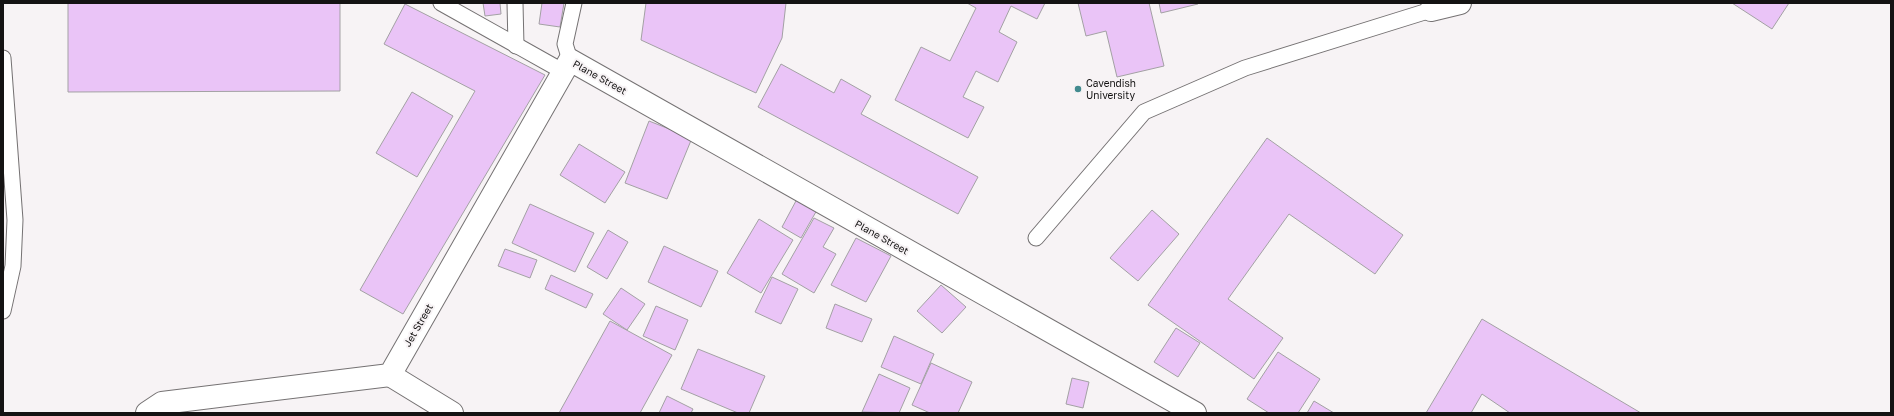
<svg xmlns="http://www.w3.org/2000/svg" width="1894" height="416" viewBox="0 0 1894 416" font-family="'Golos Text',sans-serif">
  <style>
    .building { fill: #eac4f7; stroke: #a3a1a4 }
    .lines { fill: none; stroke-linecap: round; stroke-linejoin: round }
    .lane-casing { stroke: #757273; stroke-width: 17 }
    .street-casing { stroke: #757273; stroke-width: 24 }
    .lane { stroke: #fff; stroke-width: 15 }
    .street { stroke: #fff; stroke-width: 22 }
    .poi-dot { fill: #428a8f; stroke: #f7f3f5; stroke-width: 1.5 }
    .labels { text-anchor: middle; stroke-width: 4; stroke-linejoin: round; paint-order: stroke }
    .street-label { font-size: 10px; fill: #141313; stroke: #f7f3f5 }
    .poi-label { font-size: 10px; fill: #141313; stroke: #f7f3f5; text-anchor: start }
  </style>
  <rect width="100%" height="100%" fill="#f7f3f5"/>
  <g class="building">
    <polygon points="68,3 340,3 340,91 68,92"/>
    <polygon points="483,3 500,3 501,14 485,16"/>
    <polygon points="542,3 564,3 560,27 539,24"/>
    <polygon points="646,3 786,3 782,38 756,93 641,40"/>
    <polygon points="967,3 1045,3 1037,19 1011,6 999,32 1017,42 998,82 976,71 963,97 984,107 968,138 895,100 921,47 950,61 976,8"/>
    <polygon points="1078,3 1149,3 1164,66 1117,77 1106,31 1086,36"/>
    <polygon points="1159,3 1198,3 1198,4 1161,13"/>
    <polygon points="1732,3 1789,3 1772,29"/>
    <polygon points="405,4 545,75 403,314 360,290 475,91 384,44"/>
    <polygon points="781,64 834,93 841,79 871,96 861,114 978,177 958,214 758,107"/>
    <polygon points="412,92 453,116 417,177 376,153"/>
    <polygon points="649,121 692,138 667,199 625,183"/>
    <polygon points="1267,138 1403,235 1375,274 1289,214 1228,299 1283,338 1254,379 1148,305"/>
    <polygon points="579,144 625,172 605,203 560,175"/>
    <polygon points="797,199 817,210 801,238 782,227"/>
    <polygon points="530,204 594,233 575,272 512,243"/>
    <polygon points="1152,210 1179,234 1138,281 1110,258"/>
    <polygon points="814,218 834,228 823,247 836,254 814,293 782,274"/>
    <polygon points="759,219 793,240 761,293 727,273"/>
    <polygon points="608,230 628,242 607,279 587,267"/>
    <polygon points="856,238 891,256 866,302 831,285"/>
    <polygon points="664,246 718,271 701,307 648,282"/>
    <polygon points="505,249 537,260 530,278 498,266"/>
    <polygon points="551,275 593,294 586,308 545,289"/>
    <polygon points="772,277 798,289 781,324 755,312"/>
    <polygon points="941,285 966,307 942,333 917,311"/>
    <polygon points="621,288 645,304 627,330 603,314"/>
    <polygon points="835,304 872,319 862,342 826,328"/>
    <polygon points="656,306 688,320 675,350 643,336"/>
    <polygon points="1482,319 1641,413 1510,413 1482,394 1471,413 1426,413"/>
    <polygon points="610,321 672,355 640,413 559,413"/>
    <polygon points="1176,328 1200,343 1178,377 1154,362"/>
    <polygon points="894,336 934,354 921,384 881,367"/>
    <polygon points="698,349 765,376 749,413 738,413 681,389"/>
    <polygon points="1278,352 1320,379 1298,413 1269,413 1247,399"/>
    <polygon points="931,363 972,382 958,413 930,413 912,405"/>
    <polygon points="879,374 910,388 899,413 862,412"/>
    <polygon points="1072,378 1089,382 1083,408 1066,404"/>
    <polygon points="667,396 693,409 691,413 659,413"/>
    <polygon points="1314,401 1334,413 1307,413"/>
  </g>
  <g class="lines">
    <defs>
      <g id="lane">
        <polyline points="441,3 564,72"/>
        <polyline points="515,3 516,46"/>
        <polyline points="3,58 15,220 13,266 3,311"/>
        <polyline points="570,60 565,44 574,3"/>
        <polyline points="1036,238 1144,112 1245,68 1431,10"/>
      </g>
      <g id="street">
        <polyline points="1431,10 1460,3"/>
        <polyline points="390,375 452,413"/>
        <polyline points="147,413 162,403 390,375 570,60 1195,413"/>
      </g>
    </defs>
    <use href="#lane" class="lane-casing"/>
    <use href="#street" class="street-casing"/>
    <use href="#lane" class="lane"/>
    <use href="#street" class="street"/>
  </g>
  <circle class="poi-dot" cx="1078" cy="89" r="4"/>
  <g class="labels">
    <g class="street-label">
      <text transform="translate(600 77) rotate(29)" y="4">Plane Street</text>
      <text transform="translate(882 237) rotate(29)" y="4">Plane Street</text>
      <text transform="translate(418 325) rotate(-60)" y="4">Jet Street</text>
    </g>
    <g class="poi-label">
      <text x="1086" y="87">Cavendish<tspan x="1086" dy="12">University</tspan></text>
    </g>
  </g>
  <rect width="1894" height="416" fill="none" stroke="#141313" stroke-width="8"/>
</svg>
